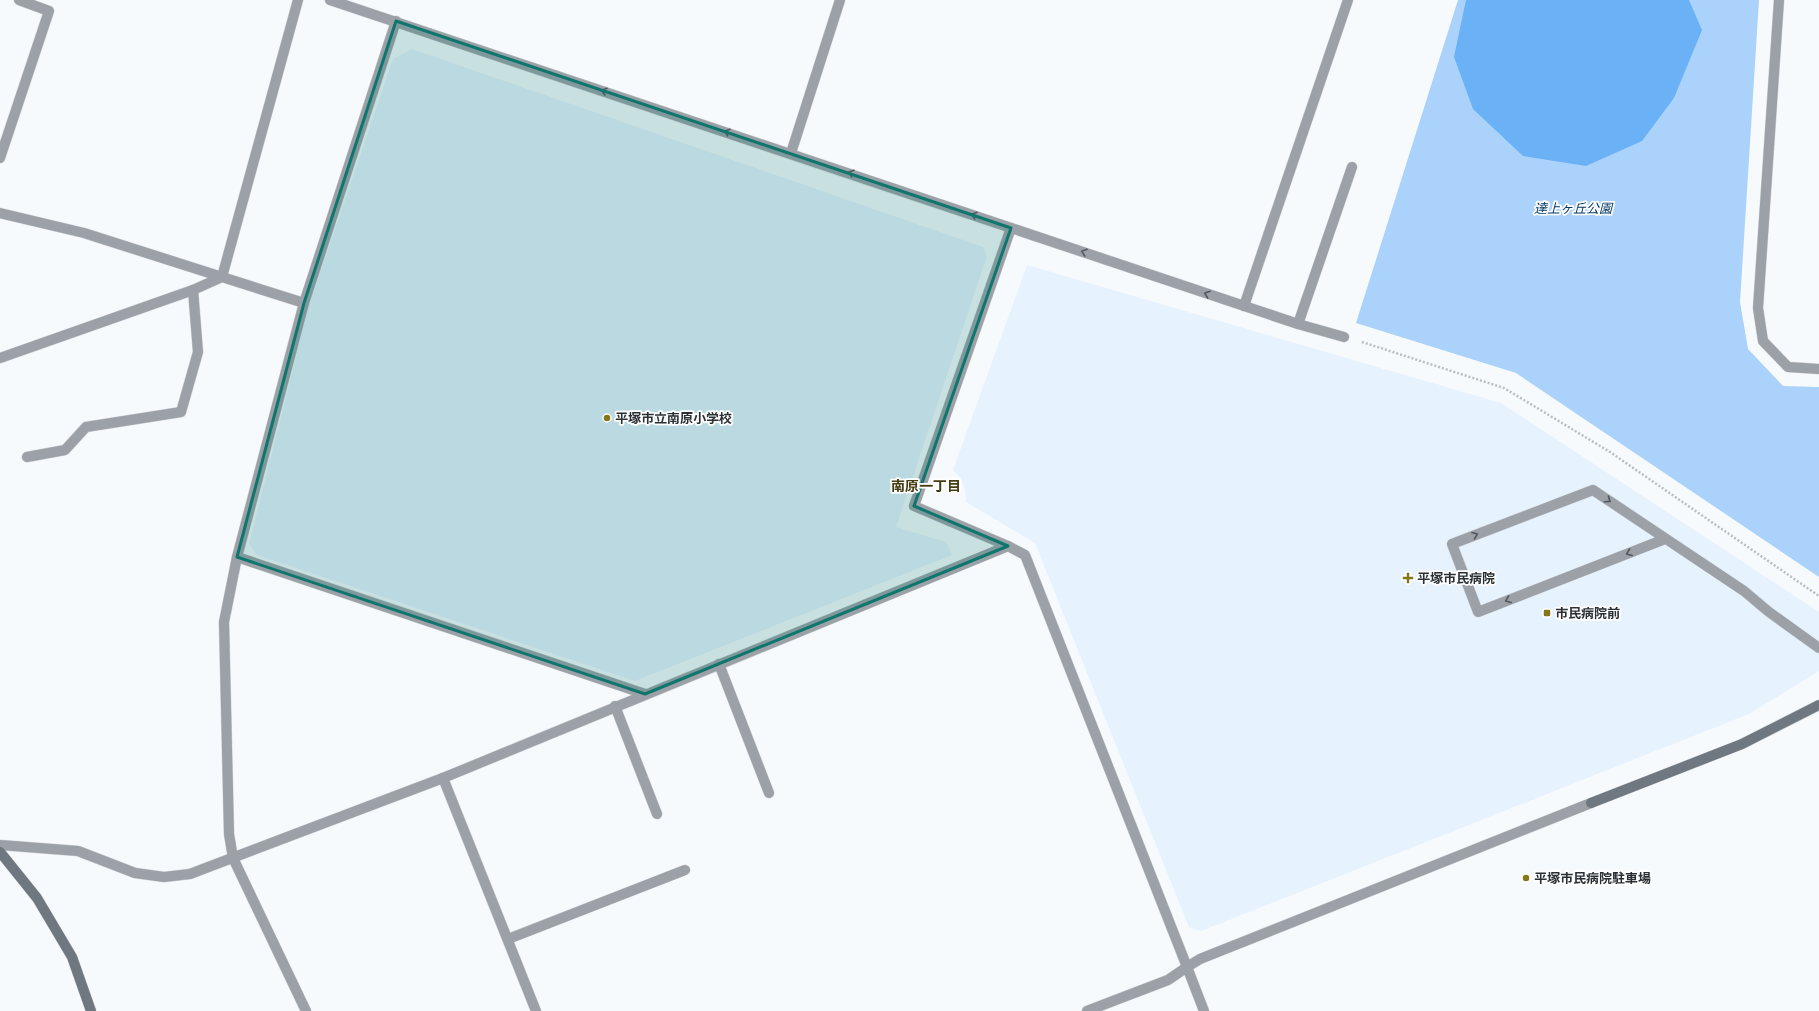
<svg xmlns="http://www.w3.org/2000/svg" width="1819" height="1011" viewBox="0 0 1819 1011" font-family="Spectral,'Noto Sans JP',serif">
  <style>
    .built { fill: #e6f2fe }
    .green { fill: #abd2fb }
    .water { fill: #6ab1f6 }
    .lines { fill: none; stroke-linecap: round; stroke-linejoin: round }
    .lane-casing { stroke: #d2d6d9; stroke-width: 11 }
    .street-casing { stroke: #d2d6d9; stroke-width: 11 }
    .secondary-casing { stroke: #d2d6d9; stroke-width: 11 }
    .path { stroke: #babdc1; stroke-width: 2.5; stroke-dasharray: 2 2; stroke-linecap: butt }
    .lane { stroke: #9ca1a7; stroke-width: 10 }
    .street { stroke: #9ca1a7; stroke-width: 10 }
    .secondary { stroke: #6f7780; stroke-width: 10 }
    .oneway { stroke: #53585d }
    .marked { fill: #0f766e; fill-opacity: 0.2; stroke: #0f766e; stroke-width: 3; stroke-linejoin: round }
    .poi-dot { fill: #85761a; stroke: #fff; stroke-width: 1.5 }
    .labels { text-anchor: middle; stroke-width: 3.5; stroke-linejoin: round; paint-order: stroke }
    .park-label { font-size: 13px; font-style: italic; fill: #023864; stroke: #fff }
    .poi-label { font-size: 13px; font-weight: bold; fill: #2b3035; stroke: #fff; text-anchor: start }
    .neighbourhood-label { font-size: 14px; font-weight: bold; fill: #433c12; stroke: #fff }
  </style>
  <rect width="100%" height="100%" fill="#f7fafd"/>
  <g class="built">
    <polygon points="412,49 983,247 987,256 896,527 946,542 952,555 635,681 257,555 249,544 308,309 393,59"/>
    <polygon points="1027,265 1501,403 1819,612 1819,671 1749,714 1201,931 1189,927 1035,543 966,502 965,489 961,478 953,470"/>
  </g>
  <polygon class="green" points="1458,0 1759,0 1740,302 1748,349 1783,386 1819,387 1819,577 1516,373 1356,323"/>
  <polygon class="water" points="1466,0 1689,0 1702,30 1674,98 1642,141 1586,166 1523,156 1473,109 1454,57"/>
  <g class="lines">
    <defs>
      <g id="lane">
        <polyline points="0,158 49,11 19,0"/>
        <polyline points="1665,539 1478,612 1452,544 1593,490 1744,591 1769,612 1819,648"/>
        <polyline points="719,664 769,793"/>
        <polyline points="615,706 657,814"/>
        <polyline points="508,939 685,870"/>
      </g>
      <g id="street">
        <polyline points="330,0 1298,324 1344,337"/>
        <polyline points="1779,0 1758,308 1763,341 1788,367 1819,369"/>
        <polyline points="791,153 840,0"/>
        <polyline points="0,213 84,233 222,277 298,0"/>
        <polyline points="1244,306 1348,0"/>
        <polyline points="1298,324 1352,167"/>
        <polyline points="0,358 193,290 222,277 304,303"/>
        <polyline points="27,457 65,450 86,427 181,412 198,352 193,290"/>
        <polyline points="1008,546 914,506 1011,228"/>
        <polyline points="237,557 645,694"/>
        <polyline points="443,778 536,1011"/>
        <polyline points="0,845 78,851 135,873 164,877 190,874 443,778 1008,546 1025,555 1187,967 1200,959 1591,803"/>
        <polyline points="306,1011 233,858 229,834 224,622 237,557 304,303 396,21"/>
        <polyline points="1087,1011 1168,980 1187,967 1204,1011"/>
      </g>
      <g id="secondary">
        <polyline points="1591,803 1742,744 1819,705"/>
        <polyline points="0,852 37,898 72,957 91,1011"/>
      </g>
    </defs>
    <use href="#lane" class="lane-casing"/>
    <use href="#street" class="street-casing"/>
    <use href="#secondary" class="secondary-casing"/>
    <polyline class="path" points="1362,342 1504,388 1610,452 1819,596"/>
    <use href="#lane" class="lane"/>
    <use href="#street" class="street"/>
    <use href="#secondary" class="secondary"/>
  </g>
  <defs><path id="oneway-chevron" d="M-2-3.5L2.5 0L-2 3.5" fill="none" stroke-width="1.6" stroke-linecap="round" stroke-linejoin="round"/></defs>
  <g class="oneway">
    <use href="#oneway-chevron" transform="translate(604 91) rotate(-162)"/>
    <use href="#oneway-chevron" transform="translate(727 132) rotate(-162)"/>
    <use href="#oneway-chevron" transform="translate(851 173) rotate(-161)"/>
    <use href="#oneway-chevron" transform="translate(974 215) rotate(-161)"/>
    <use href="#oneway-chevron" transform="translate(1084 252) rotate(-161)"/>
    <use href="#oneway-chevron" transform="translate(1207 294) rotate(-161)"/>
    <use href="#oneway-chevron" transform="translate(1608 500) rotate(34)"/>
    <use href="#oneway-chevron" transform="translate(1475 535) rotate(-21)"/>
    <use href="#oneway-chevron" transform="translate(1629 553) rotate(159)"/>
    <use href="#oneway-chevron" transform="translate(1508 600) rotate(159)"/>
  </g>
  <path class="marked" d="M396 21 1011 228 914 506 1008 546 645 694 237 557 304 303Z"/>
  <g class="poi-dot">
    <circle cx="607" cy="418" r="4"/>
    <path d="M1406 572h4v4h4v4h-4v4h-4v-4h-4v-4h4z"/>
    <rect x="1543" y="609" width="8" height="8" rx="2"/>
    <circle cx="1526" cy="878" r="4"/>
  </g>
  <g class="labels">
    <g class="park-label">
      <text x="1573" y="213">達上ヶ丘公園</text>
    </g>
    <g class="poi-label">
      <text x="615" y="423">平塚市立南原小学校</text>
      <text x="1417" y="583">平塚市民病院</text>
      <text x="1555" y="618">市民病院前</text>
      <text x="1534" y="883">平塚市民病院駐車場</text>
    </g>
    <g class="neighbourhood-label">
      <text x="926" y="491">南原一丁目</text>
    </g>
  </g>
</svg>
